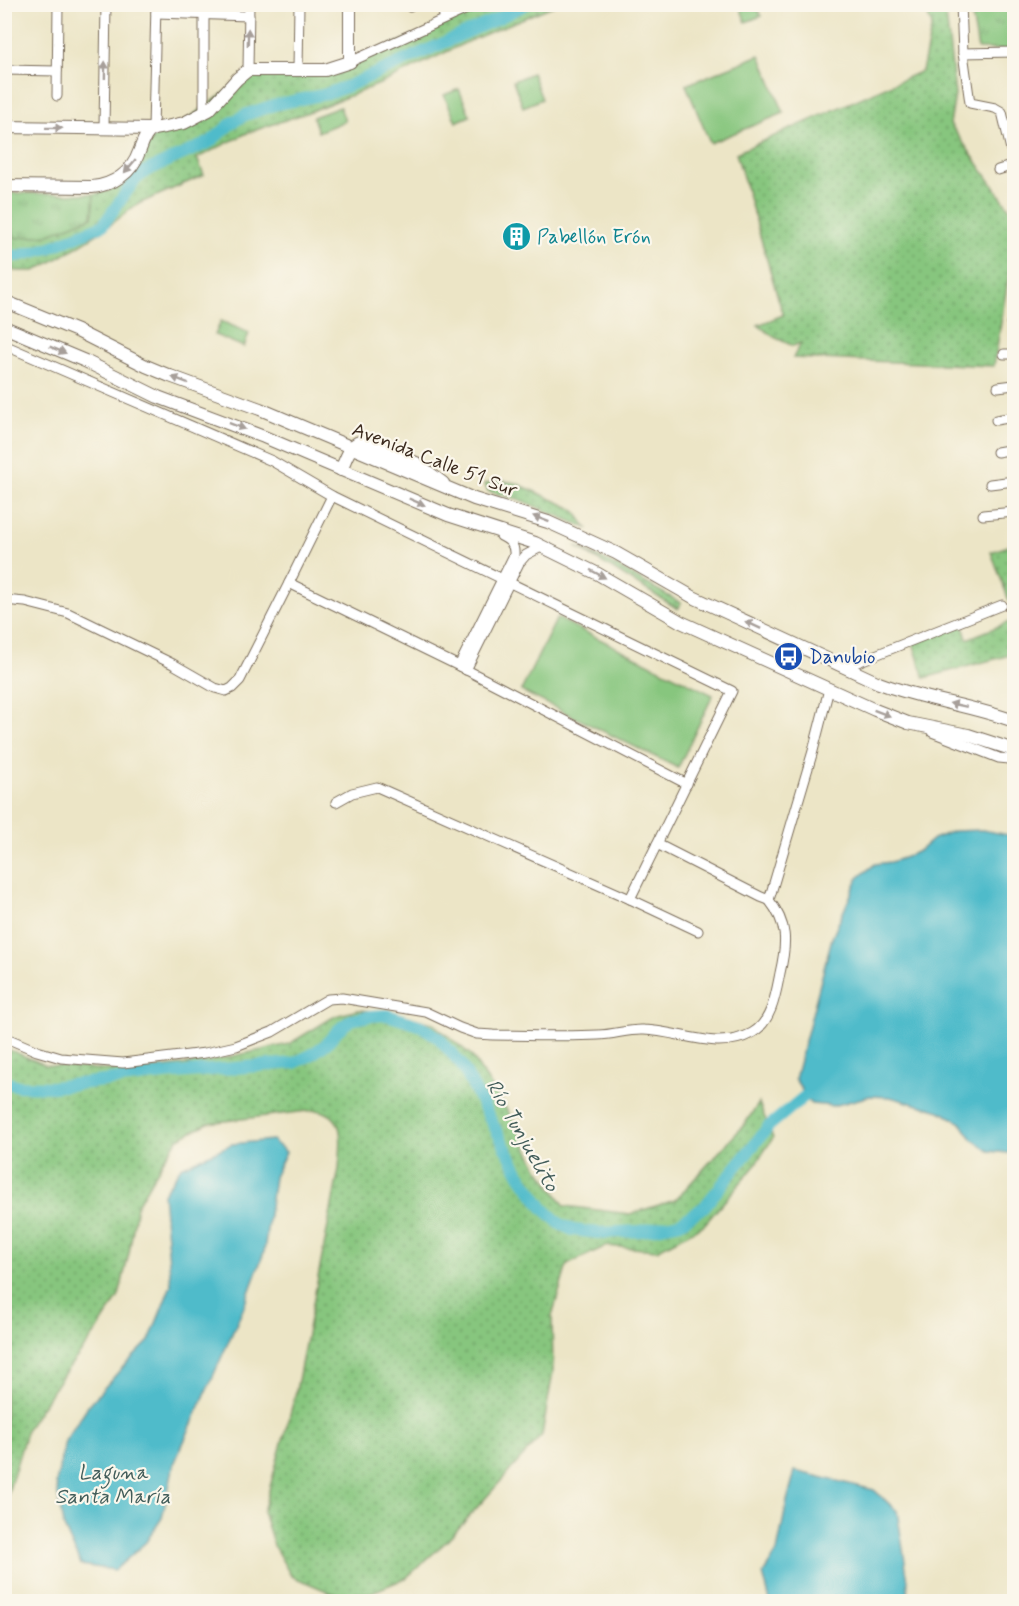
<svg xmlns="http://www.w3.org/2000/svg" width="1019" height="1606" viewBox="0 0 1019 1606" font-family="Mynerve,sans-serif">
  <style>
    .grass { fill: url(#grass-dots); stroke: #61784e; stroke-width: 1.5 }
    .park { fill: url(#park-tufts); stroke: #61784e; stroke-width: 1.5 }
    .pitch { fill: #87c67e; stroke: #61784e; stroke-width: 1.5 }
    .water { fill: #4fbbca; stroke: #457274; stroke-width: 1.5 }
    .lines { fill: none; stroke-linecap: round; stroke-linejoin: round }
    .river { stroke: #4fbbca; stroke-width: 12 }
    .minor-casing { stroke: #796b59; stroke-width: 11 }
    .major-casing { stroke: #796b59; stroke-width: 14 }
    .minor { stroke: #fff; stroke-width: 9 }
    .major { stroke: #fff; stroke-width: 12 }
    .oneway { fill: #a79f9a }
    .labels { text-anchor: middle; stroke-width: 4.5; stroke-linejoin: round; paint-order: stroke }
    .culture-label { font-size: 20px; fill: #0d838f; stroke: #fbf7ec; text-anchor: start }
    .street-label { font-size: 20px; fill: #3b2a1e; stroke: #fbf7ec }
    .transit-label { font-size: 20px; fill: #164399; stroke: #fbf7ec; text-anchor: start }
    .water-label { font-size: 21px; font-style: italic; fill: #425d5a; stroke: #fbf7ec }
  </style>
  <defs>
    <pattern id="grass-dots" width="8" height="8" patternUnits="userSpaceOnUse" patternTransform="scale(1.5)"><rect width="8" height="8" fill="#87c67e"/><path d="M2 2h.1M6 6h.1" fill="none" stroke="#70a167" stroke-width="1.8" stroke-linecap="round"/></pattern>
    <pattern id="park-tufts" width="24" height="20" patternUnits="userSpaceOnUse" patternTransform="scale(1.5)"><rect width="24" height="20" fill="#87c67e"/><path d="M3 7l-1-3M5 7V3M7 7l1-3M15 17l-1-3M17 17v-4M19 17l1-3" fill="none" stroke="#70a167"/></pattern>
  </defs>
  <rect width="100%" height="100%" fill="#fbf7ec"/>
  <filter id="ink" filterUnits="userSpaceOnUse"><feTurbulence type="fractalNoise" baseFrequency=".0167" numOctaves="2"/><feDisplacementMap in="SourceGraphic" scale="12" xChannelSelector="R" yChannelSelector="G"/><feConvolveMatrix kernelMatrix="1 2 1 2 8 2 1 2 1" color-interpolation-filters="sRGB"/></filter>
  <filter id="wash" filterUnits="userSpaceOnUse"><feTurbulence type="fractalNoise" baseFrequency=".008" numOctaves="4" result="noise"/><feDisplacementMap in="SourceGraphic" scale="24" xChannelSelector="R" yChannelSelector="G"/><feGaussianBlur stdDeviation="1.35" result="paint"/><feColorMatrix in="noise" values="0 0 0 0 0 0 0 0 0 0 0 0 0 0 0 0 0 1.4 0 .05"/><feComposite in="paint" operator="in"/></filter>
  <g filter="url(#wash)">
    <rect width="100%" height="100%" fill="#ece5c6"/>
    <g class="grass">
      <polygon points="487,5 555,5 467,42 382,83 306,113 247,133 197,158 204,175 136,205 104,230 62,256 35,271 19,271 5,270 4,228 13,230 92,217 94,194 108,191 116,186 153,135 172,130 251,74 311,75 420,34"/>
      <polygon points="923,5 945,5 955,95 950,124 1014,215 1014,242 994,366 793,358 801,343 793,346 774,337 758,325 783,315 736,153 922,71 932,25"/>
      <polygon points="502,481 516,483 569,507 575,511 587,528 518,499 488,491 484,484"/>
      <polygon points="1014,544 1014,614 991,552"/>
      <polygon points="575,546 618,567 681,603 678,609"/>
      <polygon points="1014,620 1014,654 924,678 913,642 962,623 967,639"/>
      <path d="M358 1010 392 1012 432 1023 471 1055 512 1118 538 1168 565 1206 630 1214 675 1200 744 1125 759 1103 773 1138 753 1168 704 1225 657 1250 606 1246 567 1265 552 1316 553 1372 542 1435 448 1540 406 1578 370 1593 334 1594 291 1576 274 1546 263 1512 295 1396 339 1169C340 1145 349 1115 316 1110L208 1123 179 1138 164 1159 137 1205 129 1253 119 1296 97 1331 60 1379 27 1429 5 1503V1048L46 1065 105 1070 158 1068 210 1061 289 1044 335 1016Z"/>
    </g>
    <g class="park">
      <polygon points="970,5 1014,5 1014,50 978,49"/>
      <polygon points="5,193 94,194 92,217 47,235 15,238 13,230 5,228"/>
    </g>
    <g class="pitch">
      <polygon points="739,5 756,5 761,16 746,22"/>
      <polygon points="760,55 784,113 710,143 686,85"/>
      <polygon points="532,73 542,99 523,107 513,81"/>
      <polygon points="459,89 470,116 456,122 444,95"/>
      <polygon points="340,107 345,121 318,132 313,117"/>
      <polygon points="221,321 249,333 244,347 215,335"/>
      <polygon points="557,618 713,695 678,768 521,691"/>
    </g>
    <g class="water">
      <polygon points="982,830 1014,836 1014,1152 1008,1153 989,1151 973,1140 961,1123 940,1111 890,1097 870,1096 833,1106 811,1104 795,1079 832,938 858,878 875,864 891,862 906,857 920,850 933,839 954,831"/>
      <polygon points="272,1140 286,1152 274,1177 264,1252 243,1309 174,1464 162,1518 146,1542 115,1570 81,1565 63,1525 56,1483 65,1441 88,1406 121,1369 149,1341 171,1285 163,1194 181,1167 232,1144"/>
      <polygon points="795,1471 874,1490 897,1511 908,1581 908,1601 770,1601 763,1574 777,1552 787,1501"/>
    </g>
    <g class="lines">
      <g class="river">
        <polyline points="4,255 18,256 49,248 103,225 135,180 146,171 210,142 233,122 245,115 274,105 326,94 348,86 501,17 527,4"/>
        <polyline points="4,1082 19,1086 52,1087 164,1074 294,1063 311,1055 326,1044 338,1030 351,1020 370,1016 387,1015 422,1026 439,1038 461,1064 520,1175 543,1208 560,1224 573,1230 599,1233 641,1231 680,1223 704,1207 769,1126 805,1096 819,1087"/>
      </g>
    </g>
  </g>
  <g filter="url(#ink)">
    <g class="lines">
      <defs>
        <g id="minor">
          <polyline points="409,4 410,7"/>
          <polyline points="440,4 445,18"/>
          <polyline points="961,4 963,53 970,103 995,108 1002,112 1014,162"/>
          <polyline points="156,13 249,16"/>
          <polyline points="204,15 204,113"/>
          <polyline points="4,31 5,4"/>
          <polyline points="963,53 1014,52"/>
          <polyline points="350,62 478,4"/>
          <polyline points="4,70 57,71"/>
          <polyline points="248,70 249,4"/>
          <polyline points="298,70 299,4"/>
          <polyline points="57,96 58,4"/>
          <polyline points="104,128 106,4"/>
          <polyline points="153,129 156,4"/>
          <polyline points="998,170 1014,165"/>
          <polyline points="1011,323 1014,323"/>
          <polyline points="4,345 272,461 332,496 732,691 630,899"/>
          <polyline points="1004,354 1014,354"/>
          <polyline points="998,387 1014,385"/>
          <polyline points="996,420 1014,417"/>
          <polyline points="997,452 1014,449"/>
          <polyline points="990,484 1014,481"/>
          <polyline points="332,496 289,583 459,666 687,784"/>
          <polyline points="983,515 1014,512"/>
          <polyline points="4,600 25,602 68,613 173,664 215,688 226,691 232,688 240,680 289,583"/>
          <path d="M459 666 514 555C515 544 509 540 501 536"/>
          <polyline points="845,667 1002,605"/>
          <polyline points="466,670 519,563 526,555 543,546"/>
          <polyline points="932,732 999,758 1009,759 1014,757"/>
          <polyline points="336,802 352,793 377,787 630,899 698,931"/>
          <polyline points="657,844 761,897 769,900"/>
          <path d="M4 1037 37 1051 61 1058 123 1063 205 1053 236 1046 272 1032 328 999 342 998 426 1012 460 1028 477 1034 493 1035C528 1035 563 1037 598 1035 614 1035 628 1029 644 1030 680 1031 717 1052 752 1033 772 1022 776 993 780 973 787 943 788 924 769 900L813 751 829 689"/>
        </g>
        <g id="major">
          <polyline points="4,127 153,129 165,127 184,123 209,110 237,79 248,70 325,70 350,62 350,4"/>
          <path d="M4 186 92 187C113 185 132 173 139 152 143 143 144 135 153 129"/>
          <path d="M4 301 77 331 146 366 170 376 260 409 474 499 548 522 616 553 693 597 879 683C924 700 970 705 1014 721"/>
          <polyline points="4,327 85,361 158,397 264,437 448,515 535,543 598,574 681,622 875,710 908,723 968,735 1014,750"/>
          <path d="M341 470C346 459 350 441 365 441L416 463 443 483"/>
        </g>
      </defs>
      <use href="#minor" class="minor-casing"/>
      <use href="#major" class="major-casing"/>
      <use href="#minor" class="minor"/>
      <use href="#major" class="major"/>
    </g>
    <defs><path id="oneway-solid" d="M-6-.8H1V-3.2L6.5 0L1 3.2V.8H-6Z" transform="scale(1.5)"/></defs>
    <g class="oneway">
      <use href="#oneway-solid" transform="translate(248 37) rotate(-89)"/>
      <use href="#oneway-solid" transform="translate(105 70) rotate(-89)"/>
      <use href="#oneway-solid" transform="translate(54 128) rotate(1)"/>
      <use href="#oneway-solid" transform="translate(130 166) rotate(130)"/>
      <use href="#oneway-solid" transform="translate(58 350) rotate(22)"/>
      <use href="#oneway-solid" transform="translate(180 380) rotate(-159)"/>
      <use href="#oneway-solid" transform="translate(237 426) rotate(21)"/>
      <use href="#oneway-solid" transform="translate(417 502) rotate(23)"/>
      <use href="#oneway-solid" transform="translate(541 519) rotate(-159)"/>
      <use href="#oneway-solid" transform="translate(598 574) rotate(28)"/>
      <use href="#oneway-solid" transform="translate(753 625) rotate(-155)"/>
      <use href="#oneway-solid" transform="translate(958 705) rotate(-168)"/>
      <use href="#oneway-solid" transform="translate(882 713) rotate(21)"/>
    </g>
  </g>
  <defs>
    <symbol id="building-disc" viewBox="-11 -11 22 22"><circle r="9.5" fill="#0f9aa8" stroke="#fbf7ec"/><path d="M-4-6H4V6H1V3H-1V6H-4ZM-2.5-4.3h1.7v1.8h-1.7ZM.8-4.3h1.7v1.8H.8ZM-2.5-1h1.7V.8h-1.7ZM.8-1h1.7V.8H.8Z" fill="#fff"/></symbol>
    <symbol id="bus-disc" viewBox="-11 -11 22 22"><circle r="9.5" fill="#1a4fb4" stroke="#fbf7ec"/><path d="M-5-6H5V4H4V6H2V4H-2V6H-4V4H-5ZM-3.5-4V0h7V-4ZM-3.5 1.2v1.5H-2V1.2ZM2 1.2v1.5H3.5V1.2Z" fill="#fff"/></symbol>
  </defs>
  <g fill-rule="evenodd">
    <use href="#building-disc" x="500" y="220" width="33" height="33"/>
    <use href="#bus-disc" x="772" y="640" width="33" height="33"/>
  </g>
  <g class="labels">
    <g class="culture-label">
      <text x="537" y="243">Pabellón Erón</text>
    </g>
    <g class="street-label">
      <text transform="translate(435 459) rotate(21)" y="7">Avenida Calle 51 Sur</text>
    </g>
    <g class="transit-label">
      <text x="809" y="663">Danubio</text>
    </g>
    <g class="water-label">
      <text transform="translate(523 1135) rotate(60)" y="7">Río Tunjuelito</text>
      <text x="113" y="1479">Laguna<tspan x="113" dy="24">Santa María</tspan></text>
    </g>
  </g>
  <rect width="1019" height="1606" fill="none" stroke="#fbf7ec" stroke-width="24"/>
</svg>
